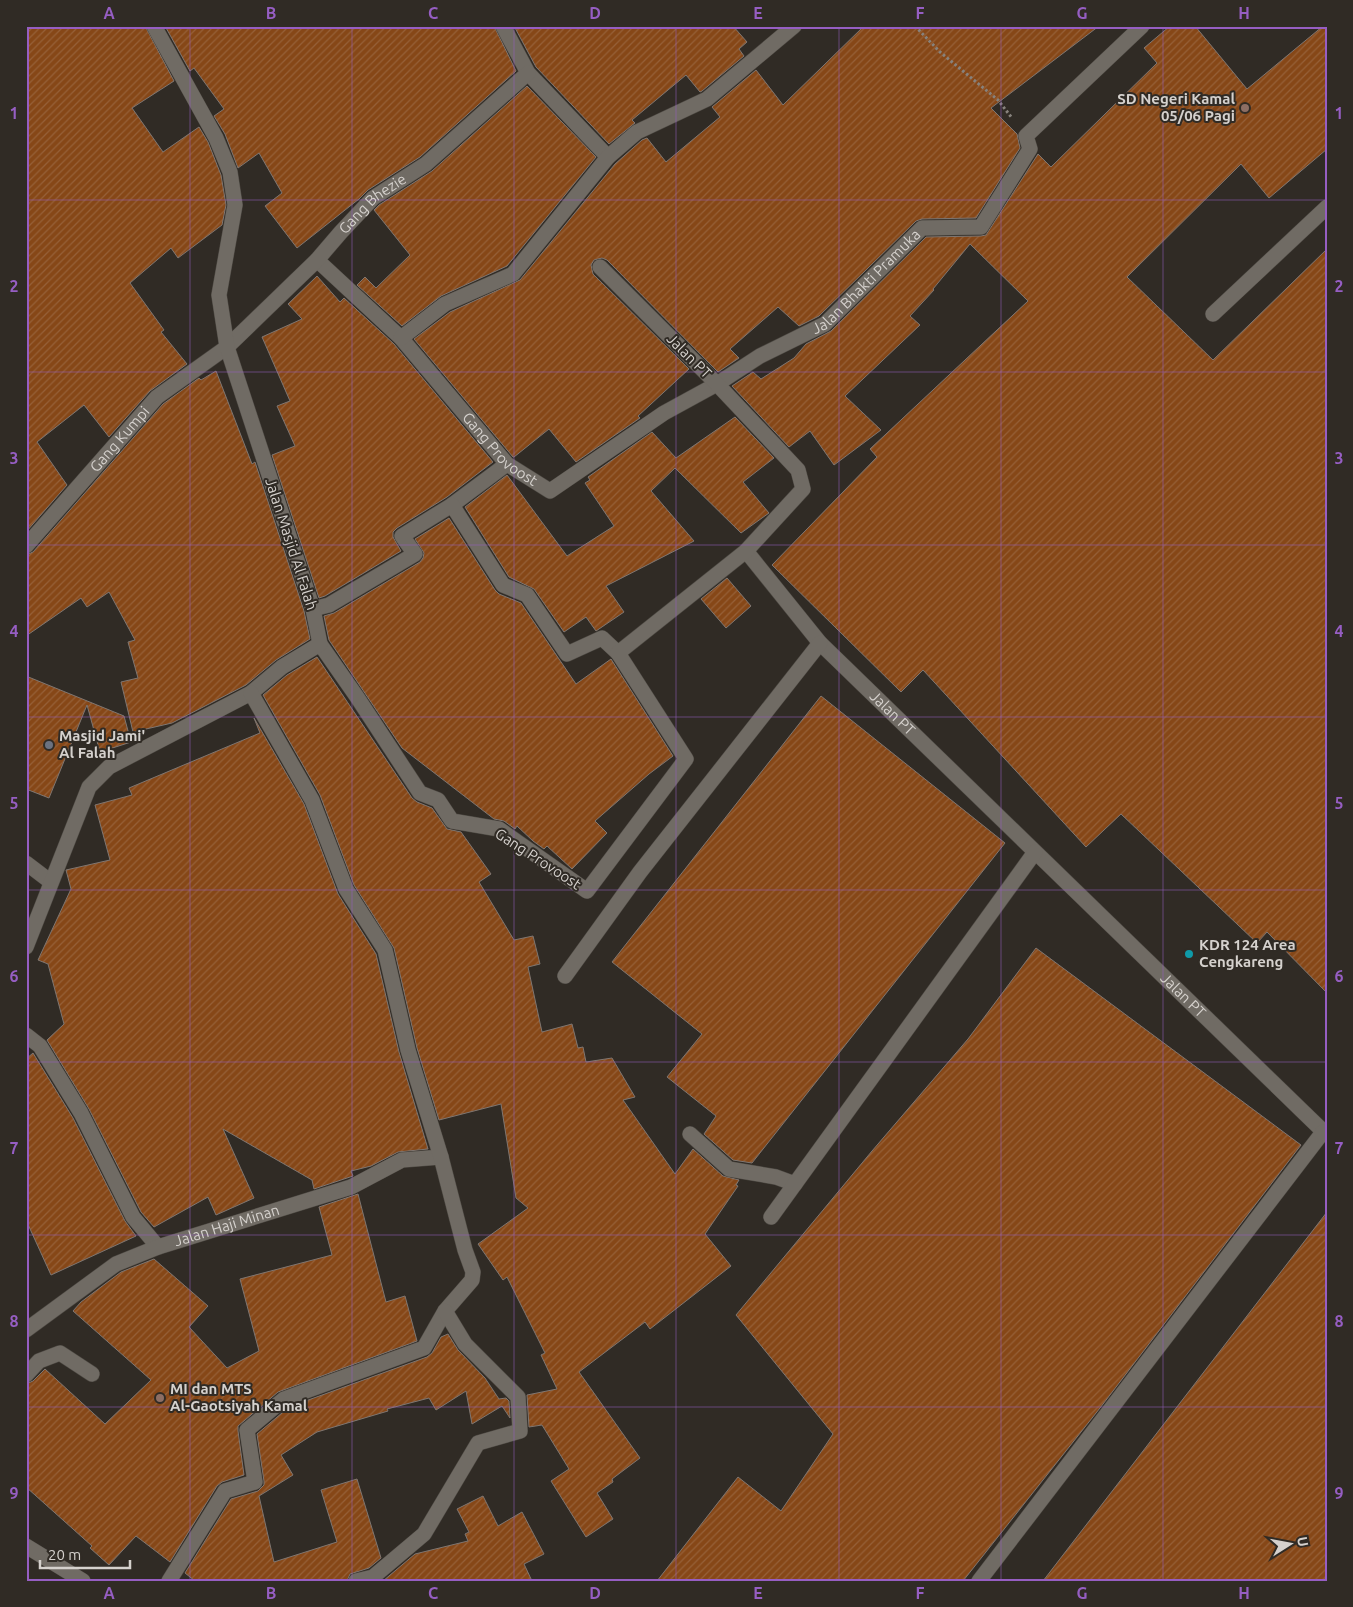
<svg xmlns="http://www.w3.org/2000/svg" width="1353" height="1607" viewBox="0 0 1353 1607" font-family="Ubuntu,sans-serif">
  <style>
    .building { fill: url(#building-hatch); stroke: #7f7671 }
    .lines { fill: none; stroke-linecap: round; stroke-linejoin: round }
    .lane-casing { stroke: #4d4943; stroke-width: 16 }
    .street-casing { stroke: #4d4943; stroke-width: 16 }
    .secondary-casing { stroke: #4d4943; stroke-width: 16 }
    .path { stroke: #87827d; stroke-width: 3; stroke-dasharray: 2.5 2.5; stroke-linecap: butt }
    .lane { stroke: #706b64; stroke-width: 15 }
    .street { stroke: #706b64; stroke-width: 15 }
    .secondary { stroke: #706b64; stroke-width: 15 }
    .grid { fill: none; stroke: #965ec3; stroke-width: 1; stroke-opacity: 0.55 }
    .education-dot { fill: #8d6e63; stroke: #302b25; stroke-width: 2 }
    .worship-dot { fill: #6b7280; stroke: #302b25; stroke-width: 2 }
    .culture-dot { fill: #0f9aa8; stroke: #302b25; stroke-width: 2 }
    .labels { text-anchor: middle; stroke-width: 4; stroke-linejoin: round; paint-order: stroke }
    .poi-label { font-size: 15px; font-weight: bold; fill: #d5d1cd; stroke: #302b25; text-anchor: start }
    .street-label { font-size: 15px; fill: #d5d1cd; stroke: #302b25 }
    .neatline { fill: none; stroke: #965ec3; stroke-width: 2 }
    .grid-label { font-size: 16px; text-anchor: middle; font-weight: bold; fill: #965ec3 }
  </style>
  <defs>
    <pattern id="building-hatch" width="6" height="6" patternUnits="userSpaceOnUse" patternTransform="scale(1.25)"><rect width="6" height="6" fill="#864717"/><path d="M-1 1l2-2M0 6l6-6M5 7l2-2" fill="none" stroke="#966038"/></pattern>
  </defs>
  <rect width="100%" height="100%" fill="#302b25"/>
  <g class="building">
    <polygon points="26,26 145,26 174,81 132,108 163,152 199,127 208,142 221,175 226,205 222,225 178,258 171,248 130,283 164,330 161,332 187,364 150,391 109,437 84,405 37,442 67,485 26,532"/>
    <polygon points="165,26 494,26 516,71 420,157 368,190 359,199 297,248 265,206 282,193 259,153 238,168 225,134 214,116 224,109 194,68 190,71"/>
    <polygon points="514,26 733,26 747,42 739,49 744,56 702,91 700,92 686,75 632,120 635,123 609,144 536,67"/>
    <polygon points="864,26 1099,26 991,108 1017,134 1020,148 976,218 922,219 916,221 819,316 799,326 778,307 730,349 739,358 718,372 607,260 602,258 594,260 591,265 593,274 689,369 638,416 640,418 576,462 549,429 514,457 513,457 414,339 450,312 520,280 615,164 642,140 647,138 666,162 720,117 712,107 756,70 783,105"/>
    <polygon points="1170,26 1195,26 1247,89 1323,26 1327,26 1327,149 1269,198 1241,164 1127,277 1213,360 1327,249 1327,993 1267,932 1257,943 1121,814 1086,847 923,670 901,692 772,565 877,457 870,449 1028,301 970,244 933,289 934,290 910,316 920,325 845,396 881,430 834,465 810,431 789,447 732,386 753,372 761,379 794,358 806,344 831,331 926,237 981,236 986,235 1038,154 1051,167 1157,63 1144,48"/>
    <polygon points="527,86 596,157 507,266 441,296 402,326 357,285 365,277 376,288 410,255 374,210 379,205 432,171"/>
    <polygon points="317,276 340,302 344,298 394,344 493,462 447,497 397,528 393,532 393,537 401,551 325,596 319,598 272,455 295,446 277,406 290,401 262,337 302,319 288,304"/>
    <polygon points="216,371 252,464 255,462 304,611 310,639 276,660 246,685 172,723 133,732 121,682 138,678 128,642 135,640 109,592 87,607 81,598 26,636 26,555 33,552 163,404 199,378 201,380"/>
    <polygon points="735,417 774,458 743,482 769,513 741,533 675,468 651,491 694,541 606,586 624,612 596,631 586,617 564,632 534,589 509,577 465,507 507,475 567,556 614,526 585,483 590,480 588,477 652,432 676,458"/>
    <polygon points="449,518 495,590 499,594 521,603 576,684 611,659 673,756 649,774 595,821 607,833 572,869 547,846 544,849 533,841 517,826 515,829 504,821 494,819 402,748 329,640 324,616 334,613 420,562 423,558 424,553 415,539"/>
    <polygon points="727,578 751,606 726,628 701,599"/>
    <polygon points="317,657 412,798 417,802 432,808 447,829 461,832 491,874 479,882 514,940 533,936 540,964 528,967 542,1032 572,1024 578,1048 583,1047 586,1062 612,1058 635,1097 623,1100 675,1174 693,1149 723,1176 739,1180 736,1185 738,1186 705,1234 731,1266 650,1329 645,1322 579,1372 640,1458 612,1479 613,1482 597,1493 613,1519 586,1537 551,1481 569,1469 542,1425 529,1427 527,1395 557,1389 541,1355 545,1353 507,1277 503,1280 478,1244 528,1208 516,1198 501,1104 439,1120 417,1048 394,948 354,885 320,795 263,695 287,675"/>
    <polygon points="26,676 124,716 131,742 100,752 87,705 49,798 26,789"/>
    <polygon points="821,696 1005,843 752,1163 733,1160 704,1134 716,1116 667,1077 702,1034 612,962"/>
    <polygon points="254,718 304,804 338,894 376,954 399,1052 428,1149 398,1152 371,1166 351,1171 353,1176 314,1189 312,1180 223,1129 254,1198 216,1215 208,1197 154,1227 141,1212 89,1109 47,1040 64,1024 48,964 38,960 71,889 66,870 110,860 95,805 132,795 129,788 260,733"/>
    <polygon points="1036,948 1301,1145 1100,1408 963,1581 657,1581 738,1477 781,1511 833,1434 736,1315 872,1151 968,1039"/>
    <polygon points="33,1053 73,1118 125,1221 136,1236 51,1275 26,1220 26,1059"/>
    <polygon points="358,1194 386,1302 405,1296 417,1341 278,1392 238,1426 238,1431 244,1475 222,1482 217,1486 170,1562 136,1536 109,1565 90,1548 92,1546 26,1487 26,1384 33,1381 45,1369 105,1424 151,1380 73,1311 81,1302 121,1272 154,1259 208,1306 189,1327 227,1368 259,1351 240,1279 332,1255 319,1207"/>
    <polygon points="1327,1212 1327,1581 1043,1581"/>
    <polygon points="448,1334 458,1350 485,1378 499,1399 506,1398 509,1401 510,1418 502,1406 472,1424 466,1391 436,1410 429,1398 387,1409 388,1411 317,1432 281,1455 293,1475 259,1496 274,1562 337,1542 321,1490 357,1479 381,1558 369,1568 350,1574 347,1581 195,1581 185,1573 231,1499 258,1491 264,1485 264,1481 257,1434 289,1407 427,1357 432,1353 441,1337"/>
    <polygon points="483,1496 498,1526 522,1512 544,1554 524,1564 532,1581 383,1581 415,1554 468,1541 465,1534 469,1532 457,1509"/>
  </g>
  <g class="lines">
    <defs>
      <g id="lane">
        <polyline points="1213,314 1327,207"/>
        <path id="s1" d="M746 551 820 643 1327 1135"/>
        <polyline points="565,976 640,872 820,643"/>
        <polyline points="690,1134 729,1169 776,1177 795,1184"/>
        <polyline points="771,1217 1035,852"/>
        <polyline points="26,1375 39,1361 60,1353 92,1374"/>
        <polyline points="979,1581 1323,1132"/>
      </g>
      <g id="street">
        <polyline points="503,26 528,73 608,157"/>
        <path id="s2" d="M317 260 401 338 507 464 550 491 664 413 717 384 760 356 825 324 922 228 981 227 1030 149 1026 136 1142 26"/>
        <polyline points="401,338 445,304 513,274 608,157 637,132 707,99 794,26"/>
        <polyline points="452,505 507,464"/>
        <path id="s3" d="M26 546 157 397 227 347 317 260 341 232 373 198 426 164 528 73"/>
        <polyline points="313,609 329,605 415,554 402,536 452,505 503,585 527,595 567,654 602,638 618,653"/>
        <polyline points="320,644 357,697 420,793 438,800 452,821 499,829 587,891 686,759 618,653 746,551 803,489 798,470 717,384 600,267"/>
        <polyline points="26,863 51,882"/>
        <polyline points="26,947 89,787 109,767 251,693 282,667 320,644 313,609 227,347 219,295 235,205 230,172 216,138 154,26"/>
        <polyline points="26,1035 40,1046 81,1113 133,1217 158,1247"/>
        <path id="s4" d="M26 1330 116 1264 158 1247 351 1187 402 1160 441 1157"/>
        <polyline points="169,1581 225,1491 255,1482 247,1430 284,1399 424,1348 445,1311 472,1280 473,1272 465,1250 441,1157 408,1050 385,950 346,889 312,800 251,693"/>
        <polyline points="356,1581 373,1577 424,1534 478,1443 520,1431 518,1397 465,1344 445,1311"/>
      </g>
      <polyline id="secondary" points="26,1546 83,1581"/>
    </defs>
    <use href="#lane" class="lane-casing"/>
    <use href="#street" class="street-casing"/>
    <use href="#secondary" class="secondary-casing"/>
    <polyline class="path" points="915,26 940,52 998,100 1012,118"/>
    <use href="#lane" class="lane"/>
    <use href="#street" class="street"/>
    <use href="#secondary" class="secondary"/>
  </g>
  <path class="grid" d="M190 26V1581M352 26V1581M514 26V1581M676 26V1581M839 26V1581M1001 26V1581M1163 26V1581M26 200H1327M26 372H1327M26 545H1327M26 717H1327M26 890H1327M26 1062H1327M26 1235H1327M26 1407H1327"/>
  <g class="education-dot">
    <circle cx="1245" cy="108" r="5"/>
    <circle cx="160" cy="1398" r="5"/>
  </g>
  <circle class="worship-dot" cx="49" cy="745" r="5"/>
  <circle class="culture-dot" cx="1189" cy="954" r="5"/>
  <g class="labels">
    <g class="poi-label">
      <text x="1235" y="104" text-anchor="end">SD Negeri Kamal<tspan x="1235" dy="17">05/06 Pagi</tspan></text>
      <text x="59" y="741">Masjid Jami'<tspan x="59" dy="17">Al Falah</tspan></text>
      <text x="1199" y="950">KDR 124 Area<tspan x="1199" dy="17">Cengkareng</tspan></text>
      <text x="170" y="1394">MI dan MTS<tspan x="170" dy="17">Al-Gaotsiyah Kamal</tspan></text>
    </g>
    <g class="street-label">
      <text dy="5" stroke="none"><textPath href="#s3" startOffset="489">Gang Bhezie</textPath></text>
      <text dy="5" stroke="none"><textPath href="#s2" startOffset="711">Jalan Bhakti Pramuka</textPath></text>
      <text transform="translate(689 356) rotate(45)" y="5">Jalan PT</text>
      <text dy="5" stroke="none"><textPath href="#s3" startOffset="142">Gang Kumpi</textPath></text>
      <text dy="5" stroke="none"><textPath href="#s2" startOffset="264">Gang Provoost</textPath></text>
      <text transform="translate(291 544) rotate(72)" y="5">Jalan Masjid Al Falah</text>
      <text dy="5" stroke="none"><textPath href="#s1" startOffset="219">Jalan PT</textPath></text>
      <text transform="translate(538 859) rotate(33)" y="5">Gang Provoost</text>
      <text dy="5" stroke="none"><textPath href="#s1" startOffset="624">Jalan PT</textPath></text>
      <text dy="5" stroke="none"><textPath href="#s4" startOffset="229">Jalan Haji Minan</textPath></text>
    </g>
  </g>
  <rect width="1353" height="1607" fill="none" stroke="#302b25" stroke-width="55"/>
  <g transform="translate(1290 1544) rotate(79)" stroke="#302b25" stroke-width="4" paint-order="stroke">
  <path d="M0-4L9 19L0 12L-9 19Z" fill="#d5d1cd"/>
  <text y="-8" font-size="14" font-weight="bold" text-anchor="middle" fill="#d5d1cd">U</text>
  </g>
  <path d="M40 1560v8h90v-8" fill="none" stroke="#d5d1cd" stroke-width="2.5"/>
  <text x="48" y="1560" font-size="15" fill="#d5d1cd" stroke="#302b25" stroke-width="4" paint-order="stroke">20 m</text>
  <rect x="28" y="28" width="1298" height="1552" class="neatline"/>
  <g class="grid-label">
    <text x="109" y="19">A</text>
    <text x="271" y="19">B</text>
    <text x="433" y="19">C</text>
    <text x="595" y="19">D</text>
    <text x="758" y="19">E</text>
    <text x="920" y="19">F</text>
    <text x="1082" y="19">G</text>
    <text x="1244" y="19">H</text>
    <text x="14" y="119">1</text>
    <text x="1339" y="119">1</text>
    <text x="14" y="292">2</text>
    <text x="1339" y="292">2</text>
    <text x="14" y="464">3</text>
    <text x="1339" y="464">3</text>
    <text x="14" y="637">4</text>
    <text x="1339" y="637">4</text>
    <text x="14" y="809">5</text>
    <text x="1339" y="809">5</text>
    <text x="14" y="982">6</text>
    <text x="1339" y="982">6</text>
    <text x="14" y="1154">7</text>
    <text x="1339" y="1154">7</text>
    <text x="14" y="1327">8</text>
    <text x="1339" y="1327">8</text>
    <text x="14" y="1499">9</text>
    <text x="1339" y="1499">9</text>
    <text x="109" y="1599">A</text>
    <text x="271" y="1599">B</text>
    <text x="433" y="1599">C</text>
    <text x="595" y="1599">D</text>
    <text x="758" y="1599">E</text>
    <text x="920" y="1599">F</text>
    <text x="1082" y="1599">G</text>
    <text x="1244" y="1599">H</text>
  </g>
</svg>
